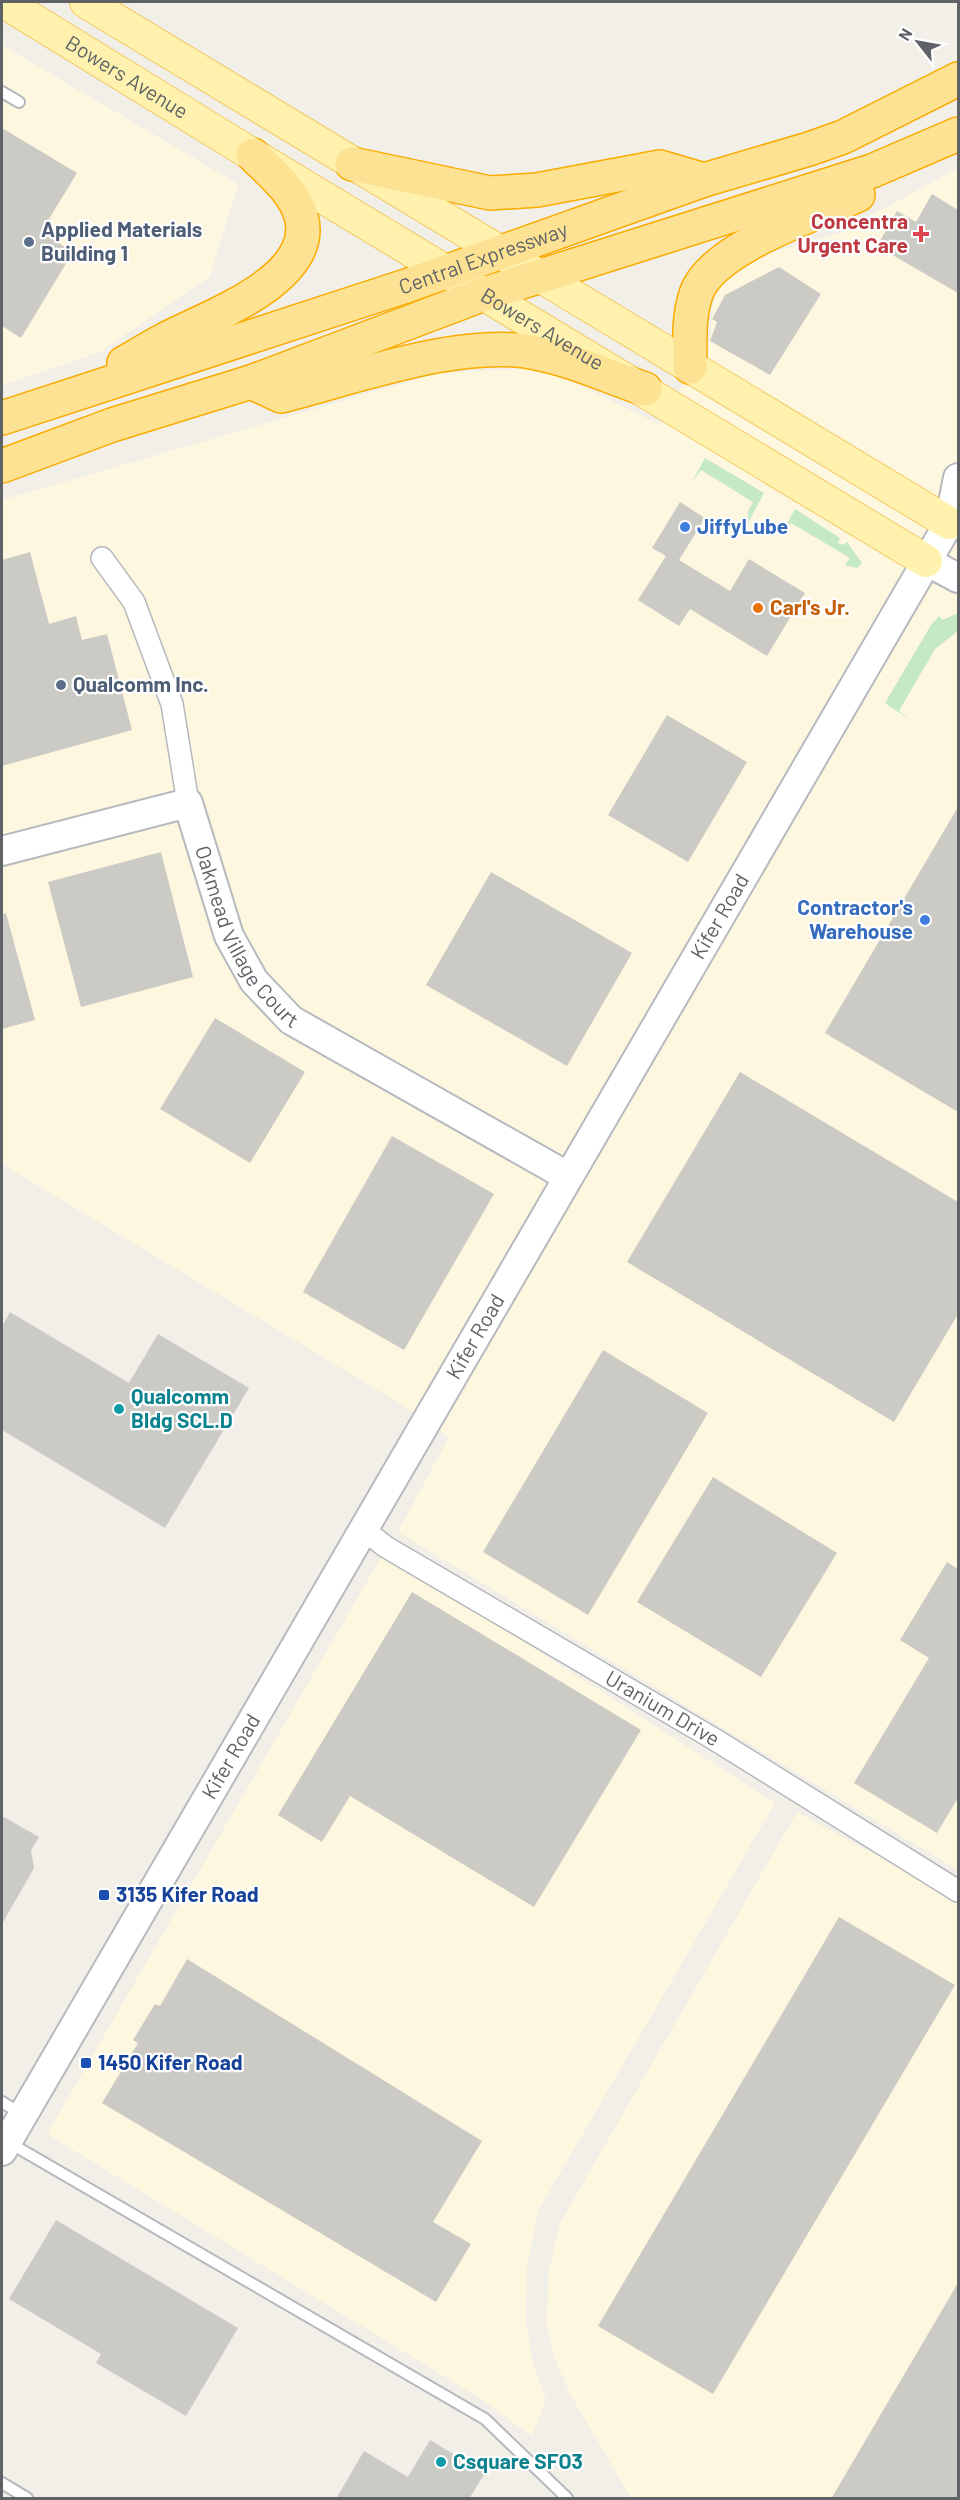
<svg xmlns="http://www.w3.org/2000/svg" width="960" height="2500" viewBox="0 0 960 2500" font-family="Barlow,sans-serif">
  <style>
    .commercial { fill: #fef7e0 }
    .green { fill: #c5e8c5 }
    .building { fill: #cccac5 }
    .lines { fill: none; stroke-linecap: round; stroke-linejoin: round }
    .lane-casing { stroke: #b5b8bc; stroke-width: 14 }
    .street-casing { stroke: #b5b8bc; stroke-width: 24 }
    .secondary-casing { stroke: #b6babf; stroke-width: 32 }
    .primary-casing { stroke: #f2c960; stroke-width: 34 }
    .highway-casing { stroke: #f9ab00; stroke-width: 36 }
    .lane { stroke: #fff; stroke-width: 10 }
    .street { stroke: #fff; stroke-width: 21 }
    .secondary { stroke: #fff; stroke-width: 28 }
    .primary { stroke: #fff2af; stroke-width: 32 }
    .highway { stroke: #fde293; stroke-width: 33 }
    .health-dot { fill: #e0444e; stroke: #fff; stroke-width: 2 }
    .service-dot { fill: #5c6f8a; stroke: #fff; stroke-width: 2 }
    .shop-dot { fill: #3f7fe0; stroke: #fff; stroke-width: 2 }
    .food-dot { fill: #e8710a; stroke: #fff; stroke-width: 2 }
    .culture-dot { fill: #0f9aa8; stroke: #fff; stroke-width: 2 }
    .transit-dot { fill: #1a4fb4; stroke: #fff; stroke-width: 2 }
    .labels { text-anchor: middle; stroke-width: 4.5; stroke-linejoin: round; paint-order: stroke }
    .street-label { font-size: 21px; fill: #5f6368; stroke: #fff }
    .health-label { font-size: 21px; font-weight: bold; fill: #be3a42; stroke: #fff; text-anchor: end }
    .service-label { font-size: 21px; font-weight: bold; fill: #4e5e75; stroke: #fff; text-anchor: start }
    .shop-label { font-size: 21px; font-weight: bold; fill: #366cbe; stroke: #fff; text-anchor: start }
    .food-label { font-size: 21px; font-weight: bold; fill: #c56008; stroke: #fff; text-anchor: start }
    .culture-label { font-size: 21px; font-weight: bold; fill: #0d838f; stroke: #fff; text-anchor: start }
    .transit-label { font-size: 21px; font-weight: bold; fill: #164399; stroke: #fff; text-anchor: start }
  </style>
  <rect width="100%" height="100%" fill="#f1efe8"/>
  <g class="commercial">
    <polygon points="2,45 238,184 210,277 100,352 2,385"/>
    <polygon points="958,168 958,1870 398,1532 449,1437 394,1400 2,1164 2,500 439,373 545,368 659,424 710,341 714,296 736,263 839,233"/>
    <polygon points="384,1552 775,1803 538,2211 527,2268 526,2323 533,2364 546,2400 532,2436 478,2397 47,2134"/>
    <polygon points="797,1812 958,1900 958,2498 631,2498 570,2394 555,2359 547,2327 548,2275 560,2223"/>
  </g>
  <g class="green">
    <polygon points="705,458 764,493 748,523 745,521 749,515 747,513 753,502 701,470 692,482"/>
    <polygon points="795,509 840,538 838,543 843,545 847,542 862,563 857,568 845,565 850,558 791,523 781,535"/>
    <polygon points="958,613 958,631 935,649 899,711 912,721 885,703 931,625 939,616 943,620"/>
  </g>
  <g class="building">
    <polygon points="2,128 77,173 41,232 73,252 21,338 2,326"/>
    <polygon points="932,194 958,210 958,293 877,246 897,211 916,222"/>
    <polygon points="779,267 821,294 770,375 710,341 717,322 712,319 725,295"/>
    <polygon points="680,502 705,518 679,560 730,591 749,559 805,593 767,656 690,609 679,626 638,600 666,556 652,548"/>
    <polygon points="30,552 49,624 76,616 82,640 107,634 132,730 2,766 2,560"/>
    <polygon points="667,715 747,762 688,862 608,815"/>
    <polygon points="958,807 958,1112 825,1033"/>
    <polygon points="161,852 193,977 81,1007 48,882"/>
    <polygon points="491,872 632,953 567,1066 426,985"/>
    <polygon points="6,913 35,1020 2,1029 2,914"/>
    <polygon points="215,1018 305,1072 250,1163 160,1109"/>
    <polygon points="740,1072 958,1202 958,1314 894,1422 627,1262"/>
    <polygon points="392,1136 494,1194 404,1350 303,1292"/>
    <polygon points="10,1312 129,1383 158,1334 249,1388 165,1528 2,1430 2,1327"/>
    <polygon points="603,1350 708,1413 588,1615 483,1552"/>
    <polygon points="713,1477 837,1553 761,1677 637,1602"/>
    <polygon points="947,1562 958,1569 958,1798 937,1833 854,1783 929,1658 900,1640"/>
    <polygon points="412,1592 641,1730 534,1907 350,1796 322,1842 278,1815"/>
    <polygon points="2,1816 39,1837 31,1850 34,1868 2,1924"/>
    <polygon points="839,1917 955,1985 713,2394 598,2326"/>
    <polygon points="187,1959 482,2141 433,2222 471,2244 436,2302 102,2103 138,2043 133,2040 155,2004 160,2006"/>
    <polygon points="56,2220 238,2328 186,2416 96,2363 101,2354 9,2299"/>
    <polygon points="958,2283 958,2499 831,2499"/>
    <polygon points="430,2440 485,2473 469,2499 336,2499 364,2451 408,2477"/>
  </g>
  <g class="lines">
    <defs>
      <g id="lane">
        <polyline points="2,92 19,102"/>
        <polyline points="2,2102 23,2115"/>
        <polyline points="8,2142 485,2419 567,2498"/>
        <polyline points="2,2483 27,2498"/>
      </g>
      <g id="street">
        <polyline points="102,558 134,602 172,704 188,803"/>
        <path id="s1" d="M364 1530 386 1547 714 1739 958 1891"/>
      </g>
      <g id="secondary">
        <polyline points="926,561 958,578"/>
        <path id="s2" d="M2 851 188 803 229 936 254 981 291 1020 567 1176"/>
        <path id="s3" d="M2 2151 949 523 958 478"/>
      </g>
      <g id="primary">
        <path id="s4" d="M4 2 253 155 926 561"/>
        <polyline points="86,2 949,523"/>
      </g>
      <g id="highway">
        <polyline points="352,164 490,193 537,190 660,167 704,180"/>
        <path d="M124 363C138 355 151 347 164 340 205 318 319 280 301 216 294 191 271 173 253 155"/>
        <path d="M690 367C690 342 688 318 696 294 711 248 815 215 858 195"/>
        <path d="M251 382 281 396C353 378 464 337 536 353 573 360 609 377 645 389"/>
        <path id="s5" d="M2 418 409 285 704 180 809 149 843 137 958 79"/>
        <polyline points="2,466 112,425 251,382 484,294 872,171 958,134"/>
      </g>
    </defs>
    <use href="#lane" class="lane-casing"/>
    <use href="#street" class="street-casing"/>
    <use href="#secondary" class="secondary-casing"/>
    <use href="#primary" class="primary-casing"/>
    <use href="#highway" class="highway-casing"/>
    <use href="#lane" class="lane"/>
    <use href="#street" class="street"/>
    <use href="#secondary" class="secondary"/>
    <use href="#primary" class="primary"/>
    <use href="#highway" class="highway"/>
  </g>
  <path class="health-dot" d="M918 225h6v6h6v6h-6v6h-6v-6h-6v-6h6z"/>
  <g class="service-dot">
    <circle cx="29" cy="242" r="6"/>
    <circle cx="61" cy="685" r="6"/>
  </g>
  <g class="shop-dot">
    <circle cx="685" cy="527" r="6"/>
    <circle cx="925" cy="920" r="6"/>
  </g>
  <circle class="food-dot" cx="758" cy="608" r="6"/>
  <g class="culture-dot">
    <circle cx="119" cy="1409" r="6"/>
    <circle cx="441" cy="2462" r="6"/>
  </g>
  <g class="transit-dot">
    <rect x="98" y="1889" width="12" height="12" rx="3"/>
    <rect x="80" y="2057" width="12" height="12" rx="3"/>
  </g>
  <g class="labels">
    <g class="street-label">
      <text dy="7" stroke="none"><textPath href="#s4" startOffset="144">Bowers Avenue</textPath></text>
      <text dy="7" stroke="none"><textPath href="#s5" startOffset="507">Central Expressway</textPath></text>
      <text dy="7" stroke="none"><textPath href="#s4" startOffset="630">Bowers Avenue</textPath></text>
      <text dy="7" stroke="none"><textPath href="#s3" startOffset="1428">Kifer Road</textPath></text>
      <text dy="7" stroke="none"><textPath href="#s2" startOffset="340">Oakmead Village Court</textPath></text>
      <text dy="7" stroke="none"><textPath href="#s3" startOffset="942">Kifer Road</textPath></text>
      <text dy="7" stroke="none"><textPath href="#s1" startOffset="348">Uranium Drive</textPath></text>
      <text dy="7" stroke="none"><textPath href="#s3" startOffset="456">Kifer Road</textPath></text>
    </g>
    <g class="health-label">
      <text x="908" y="229">Concentra<tspan x="908" dy="24">Urgent Care</tspan></text>
    </g>
    <g class="service-label">
      <text x="41" y="237">Applied Materials<tspan x="41" dy="24">Building 1</tspan></text>
      <text x="73" y="692">Qualcomm Inc.</text>
    </g>
    <g class="shop-label">
      <text x="697" y="534">JiffyLube</text>
      <text x="913" y="915" text-anchor="end">Contractor's<tspan x="913" dy="24">Warehouse</tspan></text>
    </g>
    <g class="food-label">
      <text x="770" y="615">Carl's Jr.</text>
    </g>
    <g class="culture-label">
      <text x="131" y="1404">Qualcomm<tspan x="131" dy="24">Bldg SCL.D</tspan></text>
      <text x="453" y="2469">Csquare SFO3</text>
    </g>
    <g class="transit-label">
      <text x="116" y="1902">3135 Kifer Road</text>
      <text x="98" y="2070">1450 Kifer Road</text>
    </g>
  </g>
  <rect width="960" height="2500" fill="none" stroke="#5f6368" stroke-width="6"/>
  <g transform="translate(918 42) rotate(301)" stroke="#ffffff" stroke-width="4.5" paint-order="stroke">
  <path d="M0-4.5L10 22L0 15L-10 22Z" fill="#5f6368"/>
  <text y="-9" font-size="16" font-weight="bold" text-anchor="middle" fill="#5f6368">N</text>
  </g>
</svg>
